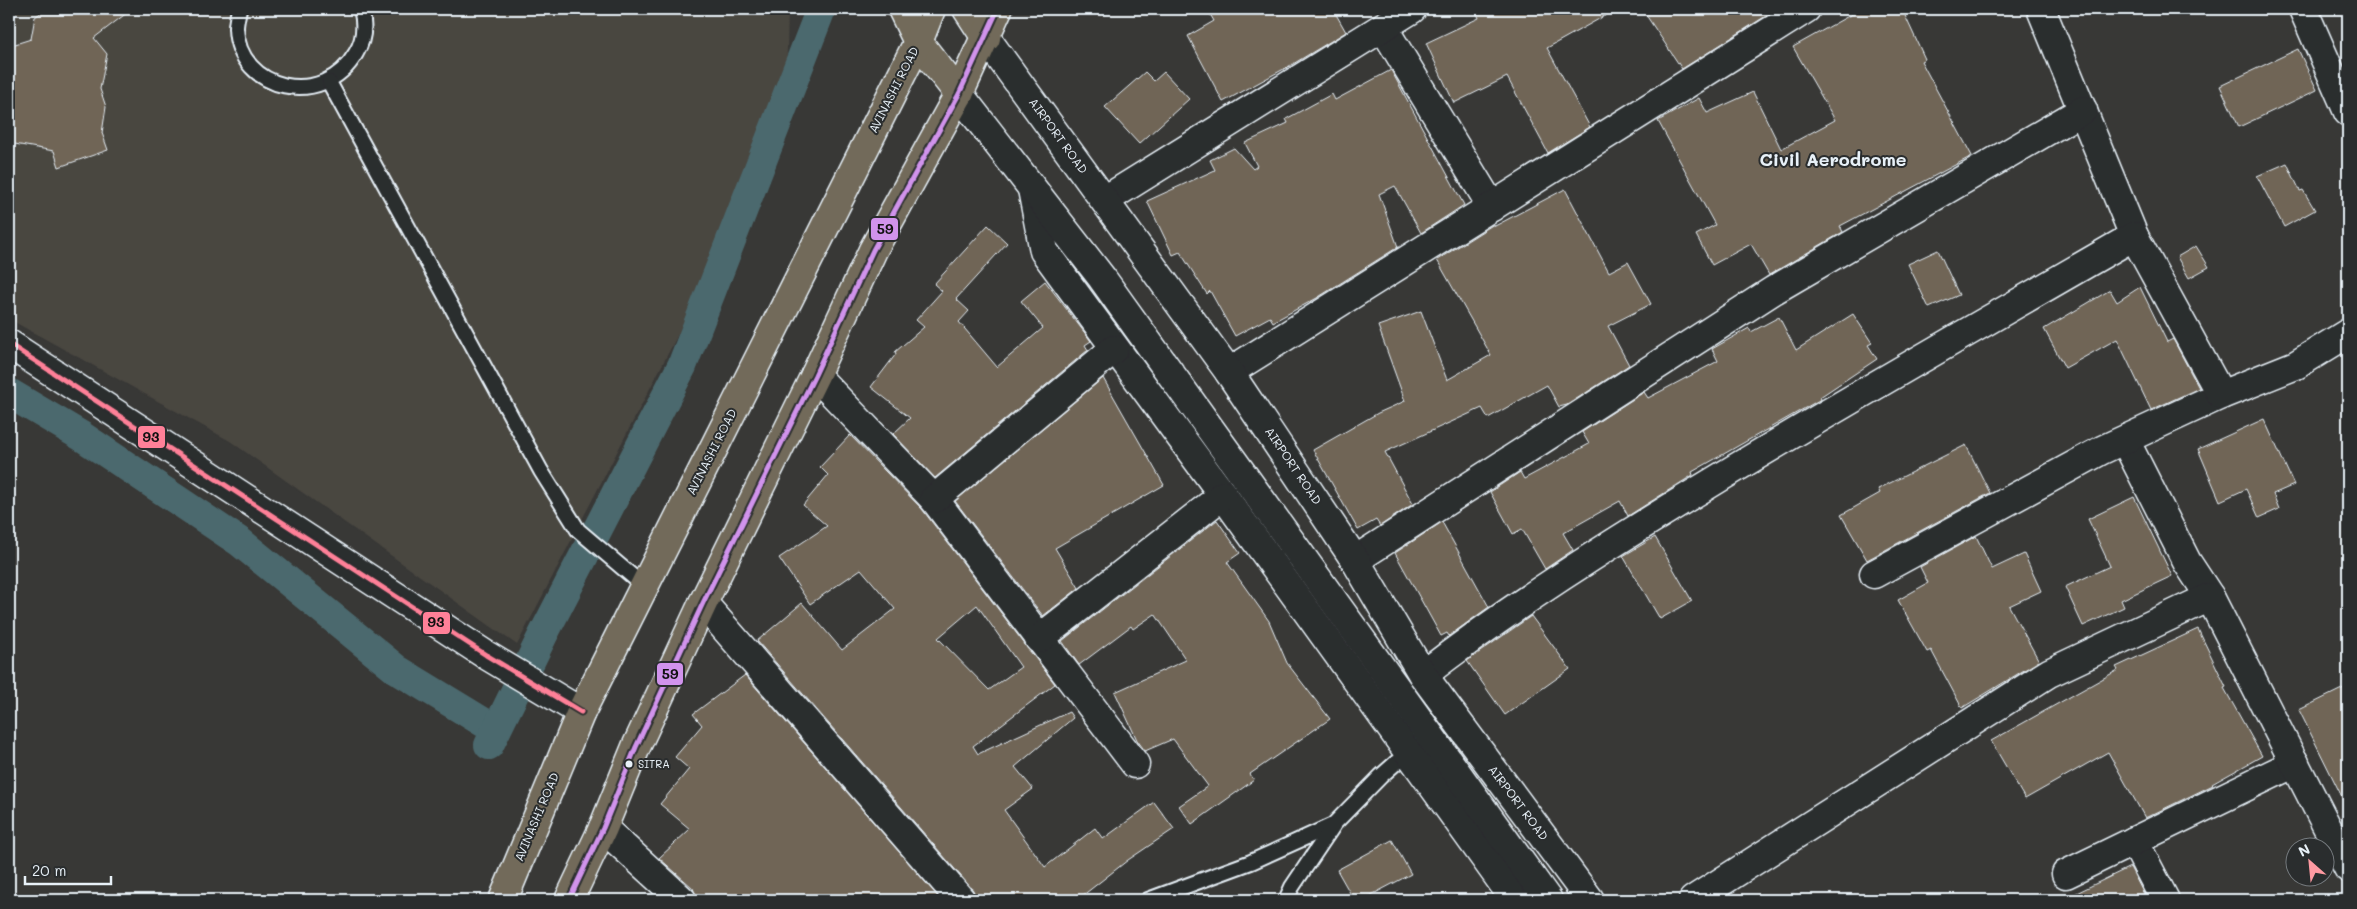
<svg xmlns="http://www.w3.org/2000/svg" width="2357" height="909" viewBox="0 0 2357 909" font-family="Mali,sans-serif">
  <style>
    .built { fill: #494640 }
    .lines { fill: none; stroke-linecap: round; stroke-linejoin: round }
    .canal { stroke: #4b696e; stroke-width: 30 }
    .building { fill: #706557; stroke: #e8f1f8; fill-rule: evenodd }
    .lane-casing { stroke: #e8f1f8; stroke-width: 18 }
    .street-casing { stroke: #e8f1f8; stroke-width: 31 }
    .secondary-casing { stroke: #e8f1f8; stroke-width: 31 }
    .primary-casing { stroke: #e8f1f8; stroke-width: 31 }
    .lane { stroke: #2a2d2e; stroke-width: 14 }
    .street { stroke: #2a2d2e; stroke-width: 28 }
    .secondary { stroke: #2a2d2e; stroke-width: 28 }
    .primary { stroke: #726b5a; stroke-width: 28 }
    .bus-1-casing { stroke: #2a2d2e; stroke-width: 9 }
    .bus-2-casing { stroke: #2a2d2e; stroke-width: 9 }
    .bus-1 { stroke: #d193ec; stroke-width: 5 }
    .bus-2 { stroke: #ff8098; stroke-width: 5 }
    .bus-dot { fill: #e8f1f8; stroke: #2a2d2e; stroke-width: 2 }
    .labels { text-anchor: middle; stroke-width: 4; stroke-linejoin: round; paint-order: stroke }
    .bus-label { font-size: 11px; fill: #e8f1f8; stroke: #2a2d2e; text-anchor: start }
    .street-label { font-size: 12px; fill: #e8f1f8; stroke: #2a2d2e }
    .district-label { font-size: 18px; font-weight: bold; fill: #e8f1f8; stroke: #2a2d2e }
    .line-badge { stroke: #2a2d2e; stroke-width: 2 }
    .pale-badge-label { font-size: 14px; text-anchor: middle; font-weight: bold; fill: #111 }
  </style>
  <rect width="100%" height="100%" fill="#383836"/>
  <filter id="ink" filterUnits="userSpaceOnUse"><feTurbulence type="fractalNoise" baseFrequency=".02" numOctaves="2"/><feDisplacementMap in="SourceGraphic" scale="10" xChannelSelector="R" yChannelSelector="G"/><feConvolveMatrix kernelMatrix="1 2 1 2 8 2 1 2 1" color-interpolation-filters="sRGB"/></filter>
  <g filter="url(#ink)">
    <polygon class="built" points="9,9 788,9 785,128 517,645 230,441 9,319"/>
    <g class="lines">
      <g class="canal">
        <polyline points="9,393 83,437 240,542 396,669 496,730"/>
        <polyline points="489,745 543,635 682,366 821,9"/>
      </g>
    </g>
    <g class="building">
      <polygon points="46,9 132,9 94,38 107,54 100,89 106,107 102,133 108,150 59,167 54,151 9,143 9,46 31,39 35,17"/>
      <polygon points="1207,9 1333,9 1346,32 1293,64 1223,102 1188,36 1214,21"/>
      <polygon points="1475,9 1617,9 1547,48 1590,127 1548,153 1507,77 1454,103 1426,43 1479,18"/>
      <polygon points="1642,9 1777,9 1682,69"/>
      <polygon points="1861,9 1902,9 1925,59 1921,61 1972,156 1840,226 1843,232 1769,275 1751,244 1712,265 1696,235 1715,225 1658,121 1699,98 1707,113 1753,92 1781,149 1835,120 1793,47"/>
      <polygon points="2298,49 2317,90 2239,127 2220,86"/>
      <polygon points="1391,70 1464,205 1421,233 1395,186 1379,194 1398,247 1317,298 1273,322 1270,317 1235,336 1210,291 1207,294 1180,252 1173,255 1147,201 1215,170 1210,160 1234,148 1253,169 1257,166 1245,143 1288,123 1286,119 1332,94 1335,100"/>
      <polygon points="1145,72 1154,81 1164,72 1189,99 1139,144 1105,107"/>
      <polygon points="2287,163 2300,191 2303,190 2315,210 2284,227 2257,176"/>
      <polygon points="1565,189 1609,272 1628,262 1651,304 1608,326 1629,365 1567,405 1559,407 1547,385 1488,418 1482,408 1385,452 1413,504 1380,526 1376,520 1358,530 1313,450 1378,413 1405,401 1378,326 1421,311 1447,380 1491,355 1437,260 1494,224 1495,226"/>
      <polygon points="988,225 1007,243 956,299 969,311 959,322 997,367 1043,328 1021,301 1045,281 1091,341 1085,345 1088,350 935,478 893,434 910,418 871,387 896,354 895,352 924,327 916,320 942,291 934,284"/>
      <polygon points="2196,246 2209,267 2189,278 2177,257"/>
      <polygon points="1938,250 1959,295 1929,308 1908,264"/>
      <polygon points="2140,287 2167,342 2173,339 2199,388 2151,410 2117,339 2065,368 2044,329 2110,290 2117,302"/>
      <polygon points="1853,314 1872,343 1868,345 1877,359 1820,397 1821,399 1692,472 1693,475 1628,516 1620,501 1563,533 1573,550 1545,569 1522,529 1513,534 1490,492 1520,472 1524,479 1589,444 1582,432 1644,392 1648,398 1718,361 1712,349 1749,328 1751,332 1779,317 1796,350"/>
      <polygon points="1103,378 1164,485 1055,548 1079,588 1043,616 955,501"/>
      <polygon points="2264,419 2294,485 2273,494 2279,509 2259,518 2246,489 2220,501 2198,449"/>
      <path d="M850 435 922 509 1055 684 973 746 978 754 1069 712 1073 718 1015 767 1033 789 1004 810 1045 867 1095 828 1103 839 1154 802 1174 829 1128 860 1077 900H976L973 890 757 641 802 603 842 650 895 609 861 569 810 604 779 558 827 526 803 505 828 475 820 467ZM977 605 1021 667 989 690 938 638Z"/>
      <polygon points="1966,445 1990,493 1867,560 1841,515 1880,493 1878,489"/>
      <polygon points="2134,497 2172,576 2121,600 2124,607 2083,626 2065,587 2110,566 2088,519"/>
      <polygon points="1217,520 1240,553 1227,562 1269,621 1287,663 1330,719 1250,774 1254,780 1192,824 1179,806 1208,786 1173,739 1145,751 1137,740 1115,692 1186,660 1155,614 1133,629 1131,626 1079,665 1062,641"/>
      <polygon points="1442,522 1489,607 1449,636 1447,633 1441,636 1395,553"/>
      <polygon points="1976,536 1992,569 2024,554 2041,591 2009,606 2039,661 1962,708 1931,650 1927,652 1898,600 1928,583 1920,567"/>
      <polygon points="1655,537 1692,601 1660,619 1623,556"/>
      <polygon points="1531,616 1570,669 1505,715 1467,661"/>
      <polygon points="2198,629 2226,687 2224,688 2262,756 2212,784 2213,785 2145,818 2108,752 2025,799 1991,741 2118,670 2116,667"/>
      <polygon points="745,675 941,900 697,900 693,888 659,858 690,829 660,804 689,769 675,757 702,725 693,714"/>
      <polygon points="2348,686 2348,809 2299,710"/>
      <polygon points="1392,840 1411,874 1362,900 1354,900 1337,870"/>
      <polygon points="2130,867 2147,900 2062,900"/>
    </g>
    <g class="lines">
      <defs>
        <g id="lane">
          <path d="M239 9C238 15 236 22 236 28 238 91 324 110 356 53 364 40 365 24 361 9"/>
          <polyline points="329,82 541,471 578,530 645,587"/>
          <polyline points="1148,900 1251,862 1333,825 1381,776 1408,752"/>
          <polyline points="1286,900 1292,887 1333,826"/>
        </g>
        <g id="street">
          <polyline points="2041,9 2134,236"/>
          <polyline points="2303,9 2348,112"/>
          <polyline points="1383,27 1492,207"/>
          <polyline points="1032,189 1044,251 1223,495 1515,900"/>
          <polyline points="1105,200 1412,9"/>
          <polyline points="1229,372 1806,9"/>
          <polyline points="815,375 934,499 1135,764"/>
          <polyline points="2125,440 2187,562 2210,597"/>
          <polyline points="934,499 1114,349"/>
          <polyline points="1355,560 1774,290 2083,110"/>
          <polyline points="1874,574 2102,450 2221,395"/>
          <polyline points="703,603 961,900"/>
          <polyline points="1039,639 1223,495"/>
          <path d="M1423 675C1513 605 1609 545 1706 486 1847 400 1991 319 2134 236L2221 395 2296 365 2348 333"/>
          <polyline points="603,828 682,900"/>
          <polyline points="2134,841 2165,900"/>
          <polyline points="2066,874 2295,763"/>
          <polyline points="1693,900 2049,673 2210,597 2348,868"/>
        </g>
        <g id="secondary">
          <polyline points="986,38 1229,372 1355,560 1423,675 1590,900"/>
          <polyline points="959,94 1102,278 1548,900"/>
          <polyline points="9,344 486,655 581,712"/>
        </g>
        <g id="primary">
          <polyline points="902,9 918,42 959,94"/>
          <polyline points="967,9 986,38"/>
          <polyline points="503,900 581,712 918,42 931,9"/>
          <polyline points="569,900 603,828 636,747 703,603 815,375 873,250 959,94 998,9"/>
        </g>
      </defs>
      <use href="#lane" class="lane-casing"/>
      <use href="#street" class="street-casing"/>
      <use href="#secondary" class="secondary-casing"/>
      <use href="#primary" class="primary-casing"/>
      <use href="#lane" class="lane"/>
      <use href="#street" class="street"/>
      <use href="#secondary" class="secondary"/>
      <use href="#primary" class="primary"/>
      <defs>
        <polyline id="bus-1" points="569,900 603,828 636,747 703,603 815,375 873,250 959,94 998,9"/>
        <polyline id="bus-2" points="9,344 486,655 581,712"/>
      </defs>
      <use href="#bus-1" class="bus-1-casing"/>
      <use href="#bus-2" class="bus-2-casing"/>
      <use href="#bus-1" class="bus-1"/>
      <use href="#bus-2" class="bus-2"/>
    </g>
  </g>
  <circle class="bus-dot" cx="629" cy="764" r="4.5"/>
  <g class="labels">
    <g class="bus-label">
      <text x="638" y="768">SITRA</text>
    </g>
    <g class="street-label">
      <text transform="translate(894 90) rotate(-63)" y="4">AVINASHI ROAD</text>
      <text transform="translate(1058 136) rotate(54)" y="4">AIRPORT ROAD</text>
      <text transform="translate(712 452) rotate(-63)" y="4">AVINASHI ROAD</text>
      <text transform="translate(1293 466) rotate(56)" y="4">AIRPORT ROAD</text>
      <text transform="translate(1518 803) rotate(53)" y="4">AIRPORT ROAD</text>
      <text transform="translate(537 817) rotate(-67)" y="4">AVINASHI ROAD</text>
    </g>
    <g class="district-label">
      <text x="1833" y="166">Civil Aerodrome</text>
    </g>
  </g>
  <g class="line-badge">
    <rect x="870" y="217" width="29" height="24" rx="5" fill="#d193ec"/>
    <rect x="137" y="425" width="29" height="24" rx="5" fill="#ff8098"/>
    <rect x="422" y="611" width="29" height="24" rx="5" fill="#ff8098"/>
    <rect x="656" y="662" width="28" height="24" rx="5" fill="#d193ec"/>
  </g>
  <g class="pale-badge-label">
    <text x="885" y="234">59</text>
    <text x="151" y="442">93</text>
    <text x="436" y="627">93</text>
    <text x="670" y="679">59</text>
  </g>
  <rect width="2357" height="909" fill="none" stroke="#2a2d2e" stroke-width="30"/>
  <rect x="15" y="15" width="2327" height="879" fill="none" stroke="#e8f1f8" stroke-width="2" filter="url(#ink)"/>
  <g transform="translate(2310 862) rotate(333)"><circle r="24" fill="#2a2d2e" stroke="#767b7f"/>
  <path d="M0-4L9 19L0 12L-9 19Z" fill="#ff9aa2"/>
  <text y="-8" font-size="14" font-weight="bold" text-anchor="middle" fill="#e8f1f8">N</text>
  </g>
  <path d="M25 876v8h86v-8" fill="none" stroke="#e8f1f8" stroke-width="2.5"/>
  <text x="32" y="876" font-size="15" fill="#e8f1f8" stroke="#2a2d2e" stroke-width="4" paint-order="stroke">20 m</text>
</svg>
